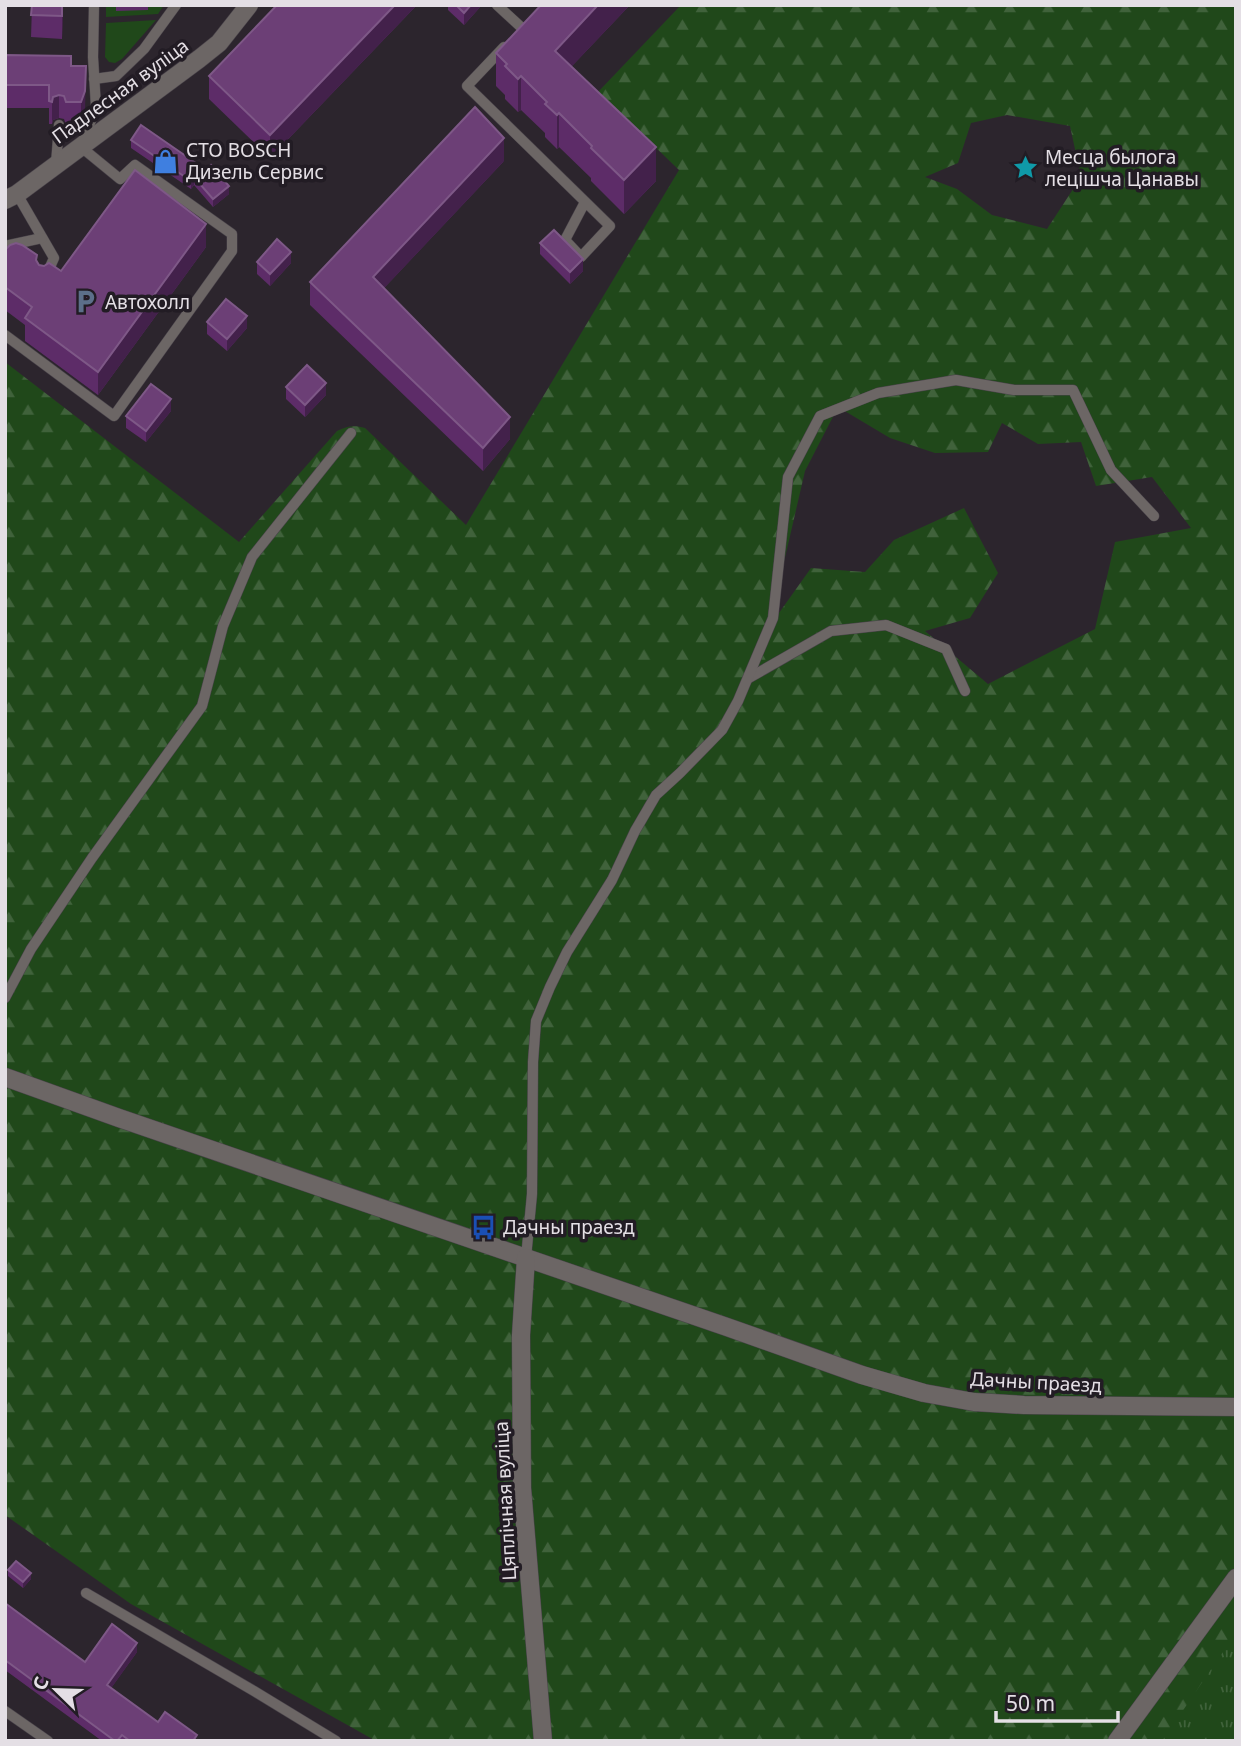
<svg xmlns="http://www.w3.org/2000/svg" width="1241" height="1746" viewBox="0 0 1241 1746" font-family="'Noto Sans',sans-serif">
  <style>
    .green { fill: #20481a }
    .forest { fill: url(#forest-firs); fill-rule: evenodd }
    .park { fill: url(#park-tufts) }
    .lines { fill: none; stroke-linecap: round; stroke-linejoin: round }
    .service-casing { stroke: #49434a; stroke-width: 11 }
    .minor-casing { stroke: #49434a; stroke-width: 19 }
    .tertiary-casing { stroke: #49434a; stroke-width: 19 }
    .service { stroke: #6c6665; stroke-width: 10 }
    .minor { stroke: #6c6665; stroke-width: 18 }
    .tertiary { stroke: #6c6665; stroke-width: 18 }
    .wall { fill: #5d2c68 }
    .shaded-wall { fill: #43214b }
    .building { fill: #6c3f76; stroke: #7e5887; stroke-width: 2 }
    .labels { text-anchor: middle; stroke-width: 7; stroke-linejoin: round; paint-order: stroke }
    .street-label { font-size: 19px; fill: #e4dfe5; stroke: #221c24 }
    .poi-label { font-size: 19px; fill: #e4dfe5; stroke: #221c24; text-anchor: start }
  </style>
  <defs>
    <pattern id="forest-firs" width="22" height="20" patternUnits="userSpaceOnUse" patternTransform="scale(1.75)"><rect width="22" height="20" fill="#20481a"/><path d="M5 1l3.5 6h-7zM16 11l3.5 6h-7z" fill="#40623b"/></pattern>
    <pattern id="park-tufts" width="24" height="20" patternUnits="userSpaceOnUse" patternTransform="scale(1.75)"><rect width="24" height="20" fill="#20481a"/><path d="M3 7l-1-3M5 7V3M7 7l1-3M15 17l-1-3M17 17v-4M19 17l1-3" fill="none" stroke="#40623b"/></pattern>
  </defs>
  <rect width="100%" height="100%" fill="#2c252d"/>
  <g class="green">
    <polygon points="106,5 164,5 158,14 106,17"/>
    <polygon points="156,20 122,59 115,63 109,62 105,57 106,23"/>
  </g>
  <path class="forest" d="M681 5H1236V1741H376L131 1604 5 1515V362L239 542 337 431C347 426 354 425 365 428L466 525 679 170 598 92ZM1007 115 1070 126 1081 177 1047 229 992 215 957 189 925 177 958 163 971 123ZM838 407 890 438 935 453 988 452 1002 423 1038 444 1081 442 1096 486 1152 477 1191 528 1115 542 1095 629 988 684 925 631 970 618 998 573 964 508 894 540 865 572 811 568 769 627 805 471Z"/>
  <polygon class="park" points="1236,1633 1236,1741 1162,1741"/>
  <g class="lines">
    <defs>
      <g id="service">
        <polyline points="497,5 522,28"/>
        <polyline points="504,47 467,86 610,226 581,257 565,240 585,202"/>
        <polyline points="94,79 116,76 144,49 176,5"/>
        <polyline points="56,164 59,125"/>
        <polyline points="17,194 54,258 46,276"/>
        <polyline points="5,246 42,238"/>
        <polyline points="5,335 114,416 232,251 232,234 135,165 120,179 81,147 96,107 93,57 94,5"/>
        <polyline points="749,678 831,631 886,625 946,649 965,691"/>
        <polyline points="5,998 31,949 92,858 202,706 223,626 252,557 351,433"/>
        <polyline points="526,1258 532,1194 533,1062 536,1021 550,987 567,952 612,880 635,831 656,795 680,773 722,730 738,701 773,618 788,477 820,416 878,393 956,380 1014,390 1073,390 1111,470 1154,516"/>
        <polyline points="86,1593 254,1691 336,1741"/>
        <polyline points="5,1711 48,1741"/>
      </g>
      <g id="minor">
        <polyline points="5,200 17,194 199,59 219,43 249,5"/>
        <polyline points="5,1077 119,1118 727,1327 862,1375 924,1393 974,1402 1024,1405 1236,1407"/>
        <polyline points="526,1258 521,1335 522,1488 543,1741"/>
      </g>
      <polyline id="tertiary" points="1117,1741 1236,1578"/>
    </defs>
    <use href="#service" class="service-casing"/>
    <use href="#minor" class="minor-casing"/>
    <use href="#tertiary" class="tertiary-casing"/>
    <use href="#service" class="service"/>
    <use href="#minor" class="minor"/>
    <use href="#tertiary" class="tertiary"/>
  </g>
  <g class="wall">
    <polygon points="32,5 63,5 62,39 31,37"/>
    <polygon points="116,5 148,5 148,10 116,11"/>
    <polygon points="277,5 417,5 270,158 209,99 209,76"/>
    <polygon points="448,5 482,5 464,25 448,10"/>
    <polygon points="538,5 630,5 571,67 656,181 624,214 591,181 591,178 559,147 557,149 545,137 545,133 521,110 518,112 505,99 505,95 496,86 496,53 538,9"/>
    <polygon points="5,55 71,66 85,114 81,125 66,125 64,119 59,118 53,120 52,124 49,124 49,108 5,108"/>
    <polygon points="131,140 229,194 213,207 194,185 191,189 131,148"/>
    <polygon points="504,161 384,288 510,439 483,471 310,305 310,282"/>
    <polygon points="540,243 583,271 570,284 540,254"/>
    <polygon points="206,247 98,395 25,341 25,325 5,310 5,250 37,262 39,265 61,271"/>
    <polygon points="257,262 291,263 270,286 257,274"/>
    <polygon points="207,322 247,328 227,351 207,334"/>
    <polygon points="286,387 326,395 305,417 286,399"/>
    <polygon points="171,411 146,442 126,428 126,416"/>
    <polygon points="8,1570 31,1579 23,1588 8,1576"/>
    <polygon points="5,1603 85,1662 137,1652 111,1688 158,1722 197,1741 102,1741 5,1670"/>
  </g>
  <g class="shaded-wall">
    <polygon points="62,5 63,5 62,39"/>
    <polygon points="395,5 417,5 270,158 270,135"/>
    <polygon points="471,5 482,5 464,25 464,13"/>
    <polygon points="598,5 630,5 555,84 555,51"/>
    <polygon points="86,66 85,114 81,125 81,102"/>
    <polygon points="521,76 521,110 518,112 518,79"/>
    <polygon points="59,95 59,118 53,120 52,124 52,102 53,97"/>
    <polygon points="559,113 559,147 557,149 557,115"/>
    <polygon points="504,138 504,161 373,300 373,277"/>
    <polygon points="656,147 656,181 624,214 624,180"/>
    <polygon points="194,177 194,185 191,189 191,181"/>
    <polygon points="229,186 229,194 213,207 213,199"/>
    <polygon points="206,224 206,247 98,395 98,372"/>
    <polygon points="291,252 291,263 270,286 270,274"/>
    <polygon points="583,259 583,271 570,284 570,272"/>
    <polygon points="247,316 247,328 227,351 227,339"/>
    <polygon points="326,383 326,395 305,417 305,405"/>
    <polygon points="171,399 171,411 146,442 146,431"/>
    <polygon points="510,417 510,439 483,471 483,448"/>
    <polygon points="31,1573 31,1579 23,1588 23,1582"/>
    <polygon points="137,1643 137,1652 107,1694 107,1685"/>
  </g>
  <g class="building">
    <polygon points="32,5 62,5 62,16 31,15"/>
    <polygon points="277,5 395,5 270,135 209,76"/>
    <polygon points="456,5 471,5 464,13"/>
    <polygon points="541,5 598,5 555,51 656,147 624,180 591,148 592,146 559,113 557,115 545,104 547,102 521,76 518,79 505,66 507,64 496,53"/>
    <polygon points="5,55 71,56 71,66 86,66 85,91 81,102 66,102 64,96 59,95 53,97 52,102 49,101 49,85 5,85"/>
    <polygon points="475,107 504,138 373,277 510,417 483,448 310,282"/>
    <polygon points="141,125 206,170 211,165 229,186 213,199 194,177 191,181 131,140"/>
    <polygon points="135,170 206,224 98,372 25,318 32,307 5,287 5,250 10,245 16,243 22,245 37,255 36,260 39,265 44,266 49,263 61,271"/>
    <polygon points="554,230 583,259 570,272 540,243"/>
    <polygon points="277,239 291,252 270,274 257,262"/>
    <polygon points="226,299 247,316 227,339 207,322"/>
    <polygon points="307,365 326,383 305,405 286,387"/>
    <polygon points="151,384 171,399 146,431 126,416"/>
    <polygon points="16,1561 31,1573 23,1582 8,1570"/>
    <polygon points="5,1603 85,1662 112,1624 137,1643 107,1685 158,1722 165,1712 197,1735 193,1741 130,1741 122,1735 117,1741 115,1741 5,1660"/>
  </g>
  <defs>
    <symbol id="shop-bare" viewBox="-9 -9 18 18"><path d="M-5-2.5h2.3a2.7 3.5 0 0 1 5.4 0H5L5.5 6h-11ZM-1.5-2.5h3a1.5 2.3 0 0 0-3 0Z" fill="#3f7fe0" stroke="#221c24" stroke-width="2.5" paint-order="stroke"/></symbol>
    <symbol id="sight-bare" viewBox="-9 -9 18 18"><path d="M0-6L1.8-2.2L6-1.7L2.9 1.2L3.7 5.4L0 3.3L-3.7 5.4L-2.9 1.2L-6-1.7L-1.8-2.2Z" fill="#0f9aa8" stroke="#221c24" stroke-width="2.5" paint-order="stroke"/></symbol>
    <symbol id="parking-bare" viewBox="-9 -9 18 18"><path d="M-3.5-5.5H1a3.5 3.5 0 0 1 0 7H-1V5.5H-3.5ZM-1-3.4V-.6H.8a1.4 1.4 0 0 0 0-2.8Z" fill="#5c6f8a" stroke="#221c24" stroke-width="2.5" paint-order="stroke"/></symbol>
    <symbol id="bus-bare" viewBox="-9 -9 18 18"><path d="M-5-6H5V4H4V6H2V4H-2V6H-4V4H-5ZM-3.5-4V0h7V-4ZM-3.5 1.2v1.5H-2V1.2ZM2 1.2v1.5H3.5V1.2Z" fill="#1a4fb4" stroke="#221c24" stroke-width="2.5" paint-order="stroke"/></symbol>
  </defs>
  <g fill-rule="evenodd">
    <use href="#shop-bare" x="148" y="144" width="35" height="35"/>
    <use href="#sight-bare" x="1008" y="150" width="35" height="35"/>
    <use href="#parking-bare" x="68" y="284" width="35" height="35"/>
    <use href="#bus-bare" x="466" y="1210" width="35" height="35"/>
  </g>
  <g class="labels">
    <g class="street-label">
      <text transform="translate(120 91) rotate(-36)" y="7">Падлесная вуліца</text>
      <text transform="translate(1036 1382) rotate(3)" y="7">Дачны праезд</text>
      <text transform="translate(505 1501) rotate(-93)" y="7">Цяплічная вуліца</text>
    </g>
    <g class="poi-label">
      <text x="186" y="157">СТО BOSCH<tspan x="186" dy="22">Дизель Сервис</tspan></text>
      <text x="1045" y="164">Месца былога<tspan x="1045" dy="22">лецішча Цанавы</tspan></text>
      <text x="105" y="309">Автохолл</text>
      <text x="503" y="1234">Дачны праезд</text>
    </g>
  </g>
  <rect width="1241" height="1746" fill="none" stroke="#e4dfe5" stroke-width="14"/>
  <g transform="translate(56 1690) rotate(293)" stroke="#221c24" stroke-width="5" paint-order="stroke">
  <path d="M0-5L12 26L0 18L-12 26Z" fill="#e4dfe5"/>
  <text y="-10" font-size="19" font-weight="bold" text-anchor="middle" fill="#e4dfe5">С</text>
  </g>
  <path d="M996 1711v10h122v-10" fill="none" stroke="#e4dfe5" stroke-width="3.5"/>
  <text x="1006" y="1711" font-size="21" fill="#e4dfe5" stroke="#221c24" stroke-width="5" paint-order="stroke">50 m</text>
</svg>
